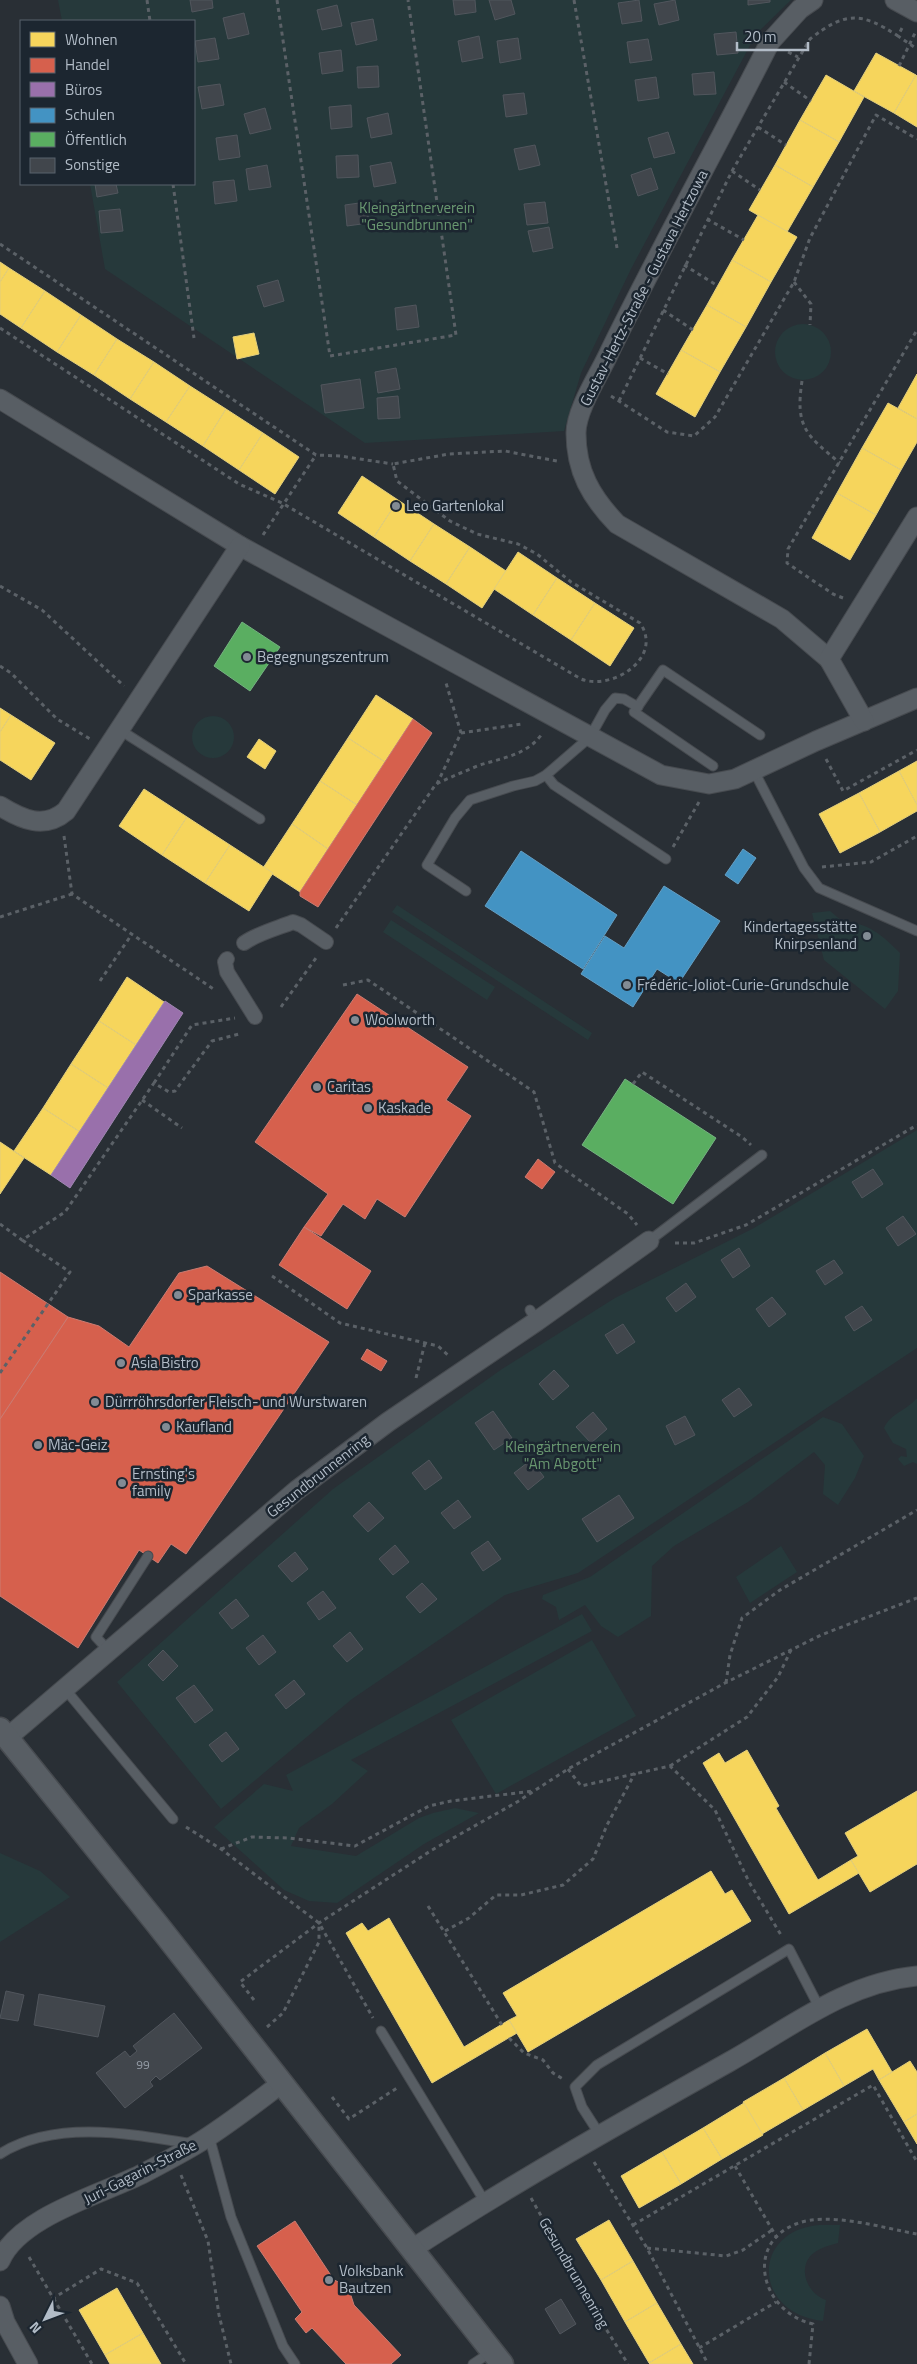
<svg xmlns="http://www.w3.org/2000/svg" width="917" height="2364" viewBox="0 0 917 2364" font-family="'Titillium Web',sans-serif">
  <style>
    .green { fill: #26393b }
    .homes { fill: #f6d55c; stroke: #e2ce7c }
    .shops { fill: #d6604d; stroke: #cb7c72 }
    .offices { fill: #9970ab; stroke: #a087b3 }
    .schools { fill: #4393c3; stroke: #649fc4 }
    .public { fill: #5aae61; stroke: #74b280 }
    .building { fill: #41464c; stroke: #51565d }
    .lines { fill: none; stroke-linecap: round; stroke-linejoin: round }
    .service-casing { stroke: #474b50; stroke-width: 11 }
    .pedestrian-casing { stroke: #474b50; stroke-width: 16 }
    .minor-casing { stroke: #474b50; stroke-width: 21 }
    .tertiary-casing { stroke: #474b50; stroke-width: 25 }
    .path { stroke: #5b6167; stroke-width: 3; stroke-dasharray: 4 4; stroke-linecap: butt }
    .service { stroke: #585e64; stroke-width: 9 }
    .pedestrian { stroke: #585e64; stroke-width: 14 }
    .minor { stroke: #585e64; stroke-width: 19 }
    .tertiary { stroke: #585e64; stroke-width: 22 }
    .poi-dot { fill: #828b94; stroke: #1c2630; stroke-width: 2 }
    .labels { text-anchor: middle; stroke-width: 5; stroke-linejoin: round; paint-order: stroke }
    .number-label { font-size: 12px; fill: #969ea8 }
    .park-label { font-size: 15px; fill: #699870; stroke: #1c2630 }
    .street-label { font-size: 15px; fill: #b2bcc7; stroke: #1c2630 }
    .poi-label { font-size: 15px; fill: #b2bcc7; stroke: #1c2630; text-anchor: start }
  </style>
  <rect width="100%" height="100%" fill="#292f35"/>
  <g class="green">
    <polygon points="58,0 791,0 756,34 631,269 581,373 564,431 365,443 105,269 90,184 194,184 194,21 62,21"/>
    <circle cx="803" cy="352" r="28"/>
    <circle cx="213" cy="737" r="21"/>
    <polygon points="397,905 592,1033 588,1040 392,912"/>
    <path d="M830 911 843 922C868 922 883 936 900 953L898 991 885 1009 824 960 812 913Z"/>
    <polygon points="391,920 495,987 487,1000 383,932"/>
    <polygon points="917,1130 917,1348 578,1573 505,1595 352,1699 221,1809 117,1682 333,1489 502,1369 615,1298 754,1228"/>
    <path d="M917 1398V1464L913 1462 904 1466 898 1459 901 1456 907 1457 906 1449 893 1443 884 1428C891 1413 906 1411 917 1398Z"/>
    <polygon points="823,1417 842,1424 864,1456 855,1478 838,1505 823,1494 825,1465 814,1452 748,1502 674,1546 652,1566 651,1616 618,1637 601,1626 585,1605 559,1620 556,1607 542,1599 543,1595 590,1577"/>
    <polygon points="781,1546 797,1572 750,1603 736,1577"/>
    <polygon points="582,1614 592,1631 351,1760 368,1771 332,1804 299,1828 291,1846 356,1856 419,1818 433,1813 455,1808 479,1813 424,1844 337,1903 309,1901 284,1890 214,1827 264,1784 293,1791 286,1775"/>
    <polygon points="592,1640 636,1716 496,1794 451,1720"/>
    <polygon points="0,1853 40,1871 70,1897 0,1942"/>
    <path d="M819 2225H840L838 2243C827 2246 812 2250 807 2261 800 2277 811 2295 826 2300L823 2321C752 2313 751 2231 819 2225Z"/>
  </g>
  <g class="homes">
    <polygon points="876,53 916,75 894,113 854,91"/>
    <polygon points="826,75 864,97 839,142 800,120"/>
    <polygon points="916,75 917,76 917,127 894,113"/>
    <polygon points="800,120 839,142 813,187 775,165"/>
    <polygon points="775,165 813,187 787,232 749,210"/>
    <polygon points="758,215 797,237 771,282 732,260"/>
    <polygon points="732,260 771,282 746,327 707,305"/>
    <polygon points="0,262 9,268 0,282"/>
    <polygon points="9,268 45,291 21,328 0,314 0,282"/>
    <polygon points="45,291 81,315 57,352 21,328"/>
    <polygon points="707,305 746,327 720,372 681,350"/>
    <polygon points="81,315 117,339 94,375 57,352"/>
    <polygon points="254,333 259,354 237,359 233,337"/>
    <polygon points="117,339 154,362 130,399 94,375"/>
    <polygon points="681,350 720,372 695,417 656,394"/>
    <polygon points="154,362 190,386 166,422 130,399"/>
    <polygon points="917,374 917,419 898,408"/>
    <polygon points="190,386 226,409 203,446 166,422"/>
    <polygon points="888,403 917,419 917,442 901,470 862,448"/>
    <polygon points="226,409 263,433 239,470 203,446"/>
    <polygon points="263,433 299,457 275,494 239,470"/>
    <polygon points="862,448 901,470 876,515 837,493"/>
    <polygon points="362,476 398,500 374,537 338,513"/>
    <polygon points="837,493 876,515 850,560 812,538"/>
    <polygon points="398,500 434,524 410,561 374,537"/>
    <polygon points="434,524 470,547 446,584 410,561"/>
    <polygon points="470,547 506,571 482,608 446,584"/>
    <polygon points="518,552 557,578 533,615 494,589"/>
    <polygon points="557,578 595,603 571,640 533,615"/>
    <polygon points="595,603 634,628 610,666 571,640"/>
    <polygon points="376,695 413,719 385,762 348,738"/>
    <polygon points="0,708 11,715 0,732"/>
    <polygon points="11,715 55,743 31,780 0,760 0,732"/>
    <polygon points="348,738 385,762 357,805 320,781"/>
    <polygon points="259,739 276,751 265,769 247,757"/>
    <polygon points="917,761 917,805 899,771"/>
    <polygon points="899,771 917,805 917,811 880,832 859,793"/>
    <polygon points="320,781 357,805 328,849 292,824"/>
    <polygon points="144,789 187,817 162,855 119,826"/>
    <polygon points="859,793 880,832 840,853 819,814"/>
    <polygon points="187,817 230,845 205,883 162,855"/>
    <polygon points="292,824 328,849 300,892 263,868"/>
    <polygon points="230,845 273,873 249,911 205,883"/>
    <polygon points="127,977 164,1002 136,1045 99,1021"/>
    <polygon points="99,1021 136,1045 108,1088 71,1064"/>
    <polygon points="71,1064 108,1088 80,1132 43,1108"/>
    <polygon points="43,1108 80,1132 51,1175 14,1151"/>
    <polygon points="0,1142 24,1158 0,1194"/>
    <polygon points="747,1750 779,1806 776,1808 818,1880 851,1860 859,1873 789,1914 703,1763 719,1753 725,1763"/>
    <polygon points="917,1791 917,1864 870,1892 851,1860 858,1856 845,1833"/>
    <polygon points="711,1871 725,1894 732,1890 751,1921 528,2052 509,2020 517,2016 503,1993"/>
    <polygon points="389,1918 464,2047 509,2020 517,2033 432,2083 346,1933 362,1923 368,1931"/>
    <polygon points="867,2029 892,2072 879,2080 873,2069 844,2086 825,2053"/>
    <polygon points="825,2053 844,2086 803,2110 784,2078"/>
    <polygon points="910,2061 917,2072 917,2114 904,2122 879,2080"/>
    <polygon points="784,2078 803,2110 762,2134 743,2102"/>
    <polygon points="744,2103 763,2135 722,2159 703,2128"/>
    <polygon points="917,2114 917,2144 904,2122"/>
    <polygon points="703,2128 722,2159 681,2184 662,2152"/>
    <polygon points="662,2152 681,2184 639,2208 621,2176"/>
    <polygon points="609,2220 633,2261 601,2280 576,2239"/>
    <polygon points="633,2261 657,2303 625,2322 601,2280"/>
    <polygon points="117,2288 143,2333 105,2355 79,2310"/>
    <polygon points="657,2303 681,2344 649,2363 625,2322"/>
    <polygon points="143,2333 161,2364 110,2364 105,2355"/>
    <polygon points="681,2344 693,2364 650,2364 649,2363"/>
  </g>
  <g class="shops">
    <polygon points="413,719 432,733 318,907 300,896 300,892"/>
    <polygon points="357,994 468,1067 446,1100 471,1116 405,1217 377,1199 365,1219 343,1204 321,1236 304,1227 328,1194 255,1142"/>
    <polygon points="538,1159 555,1172 542,1189 525,1177"/>
    <polygon points="304,1227 371,1271 347,1309 279,1265"/>
    <polygon points="207,1266 329,1342 186,1554 171,1544 158,1563 139,1550 78,1648 0,1596 0,1419 68,1317 99,1326 129,1347 179,1273"/>
    <polygon points="0,1272 68,1317 0,1419"/>
    <polygon points="367,1349 387,1361 381,1371 361,1359"/>
    <polygon points="295,2221 334,2280 348,2286 354,2305 401,2355 391,2364 346,2364 312,2328 306,2333 295,2319 302,2312 257,2246"/>
  </g>
  <polygon class="offices" points="165,1001 183,1013 70,1188 51,1175"/>
  <g class="schools">
    <polygon points="743,849 756,858 738,884 725,875"/>
    <polygon points="521,851 617,915 583,969 485,906"/>
    <polygon points="664,886 720,921 679,983 657,969 633,1007 581,974 605,936 624,948"/>
  </g>
  <g class="public">
    <polygon points="242,622 280,647 250,691 214,666"/>
    <polygon points="625,1079 716,1138 673,1204 582,1145"/>
  </g>
  <g class="building">
    <polygon points="190,0 212,0 213,8 192,12"/>
    <polygon points="453,0 475,0 476,12 455,15"/>
    <polygon points="489,0 511,0 515,14 495,20"/>
    <polygon points="639,0 642,21 622,24 618,3"/>
    <polygon points="675,0 679,20 659,25 654,4"/>
    <polygon points="748,0 770,0 770,2 748,5"/>
    <polygon points="337,5 342,26 322,30 317,10"/>
    <polygon points="244,13 249,34 228,39 223,18"/>
    <polygon points="373,19 377,40 356,45 351,23"/>
    <polygon points="736,32 738,53 717,55 714,34"/>
    <polygon points="479,36 483,58 462,62 458,41"/>
    <polygon points="215,38 219,59 198,62 195,41"/>
    <polygon points="518,38 521,59 500,63 497,41"/>
    <polygon points="648,39 652,60 630,63 627,42"/>
    <polygon points="341,50 343,71 322,74 319,53"/>
    <polygon points="378,66 379,87 358,88 357,67"/>
    <polygon points="714,72 716,94 694,95 692,74"/>
    <polygon points="656,77 659,98 638,101 635,80"/>
    <polygon points="220,84 224,105 202,109 198,87"/>
    <polygon points="524,93 527,114 506,117 503,95"/>
    <polygon points="351,105 352,127 331,129 329,107"/>
    <polygon points="265,108 271,129 250,134 244,114"/>
    <polygon points="388,113 392,134 371,138 367,118"/>
    <polygon points="668,132 675,153 654,158 648,138"/>
    <polygon points="237,135 240,157 219,160 216,138"/>
    <polygon points="535,145 540,165 519,170 514,149"/>
    <polygon points="358,155 359,177 337,178 336,156"/>
    <polygon points="391,162 396,183 374,187 370,166"/>
    <polygon points="267,165 271,187 249,190 246,169"/>
    <polygon points="651,168 658,189 638,196 631,175"/>
    <polygon points="234,180 237,201 215,204 213,182"/>
    <polygon points="95,184 116,184 118,193 97,197"/>
    <polygon points="366,202 369,223 347,226 345,205"/>
    <polygon points="545,202 548,223 527,225 524,204"/>
    <polygon points="120,209 123,231 101,233 99,211"/>
    <polygon points="549,227 553,248 533,252 528,231"/>
    <polygon points="278,280 284,301 264,307 257,286"/>
    <polygon points="416,305 419,327 397,330 395,308"/>
    <polygon points="396,368 400,389 378,393 375,372"/>
    <polygon points="360,379 364,408 325,413 321,385"/>
    <polygon points="398,396 400,418 378,419 377,398"/>
    <polygon points="873,1169 883,1184 862,1198 852,1182"/>
    <polygon points="903,1216 916,1234 898,1246 886,1228"/>
    <polygon points="739,1248 750,1266 733,1278 721,1260"/>
    <polygon points="834,1260 843,1273 825,1285 816,1271"/>
    <polygon points="686,1283 696,1297 676,1312 666,1298"/>
    <polygon points="772,1297 786,1314 769,1327 756,1309"/>
    <polygon points="862,1306 872,1320 854,1331 845,1317"/>
    <polygon points="623,1324 635,1342 617,1354 605,1335"/>
    <polygon points="554,1370 569,1386 553,1400 539,1384"/>
    <polygon points="739,1388 752,1405 734,1417 722,1400"/>
    <polygon points="493,1411 512,1438 494,1450 475,1423"/>
    <polygon points="593,1412 607,1429 591,1443 576,1427"/>
    <polygon points="685,1416 695,1435 675,1445 666,1426"/>
    <polygon points="429,1460 442,1478 425,1490 412,1473"/>
    <polygon points="531,1460 544,1477 528,1490 514,1473"/>
    <polygon points="619,1495 634,1518 597,1542 582,1519"/>
    <polygon points="458,1500 471,1517 454,1529 441,1513"/>
    <polygon points="369,1502 384,1518 368,1532 353,1516"/>
    <polygon points="488,1541 501,1559 483,1571 471,1553"/>
    <polygon points="395,1545 409,1562 393,1575 379,1559"/>
    <polygon points="295,1552 308,1569 292,1582 278,1566"/>
    <polygon points="422,1583 437,1599 420,1613 406,1597"/>
    <polygon points="323,1591 336,1608 319,1620 307,1603"/>
    <polygon points="236,1599 249,1616 232,1629 219,1613"/>
    <polygon points="350,1632 363,1649 347,1662 333,1646"/>
    <polygon points="263,1635 276,1652 259,1665 246,1648"/>
    <polygon points="163,1650 178,1666 163,1681 148,1665"/>
    <polygon points="294,1680 305,1694 286,1709 275,1695"/>
    <polygon points="194,1685 213,1710 195,1723 176,1698"/>
    <polygon points="226,1732 239,1749 222,1762 209,1745"/>
    <polygon points="6,1991 24,1995 18,2021 0,2018"/>
    <polygon points="39,1994 105,2006 98,2037 34,2025"/>
    <polygon points="174,2013 202,2048 160,2080 156,2076 150,2082 153,2086 125,2108 96,2073 125,2051 130,2057 137,2051 133,2046"/>
    <polygon points="561,2299 576,2324 560,2334 545,2309"/>
  </g>
  <g class="lines">
    <defs>
      <g id="service">
        <polyline points="120,730 260,819"/>
        <polyline points="713,766 634,712 663,670 760,735"/>
        <polyline points="754,771 804,868 819,888 917,931"/>
        <polyline points="546,775 554,785 666,859"/>
        <polyline points="466,891 427,865 455,818 470,800 513,786 535,781 546,775 590,737 605,710 615,698 624,699 638,707"/>
        <polyline points="649,1241 762,1155"/>
        <polyline points="530,1310 537,1321"/>
        <polyline points="109,1651 96,1637 148,1556"/>
        <polyline points="65,1689 173,1819"/>
        <polyline points="381,2031 485,2202"/>
        <polyline points="600,2135 582,2107 575,2087 597,2065 789,1949 819,2007"/>
        <polyline points="209,2136 231,2217 283,2346 295,2364"/>
        <path d="M0 2154C55 2119 132 2134 193 2144"/>
        <polyline points="473,2364 491,2352"/>
      </g>
      <g id="pedestrian">
        <path d="M244 943C256 934 278 928 293 922L301 925 326 942"/>
        <polyline points="227,959 225,962 227,972 255,1017"/>
      </g>
      <g id="minor">
        <path d="M813 0 800 9 770 42C718 145 662 245 611 349 601 372 576 409 576 433 576 471 591 497 617 524L782 619 829 659"/>
        <polyline points="895,0 917,12"/>
        <polyline points="0,399 240,546 661,775 709,784 735,779 816,741 917,698"/>
        <polyline points="864,721 829,659 917,517"/>
        <path d="M0 806C21 819 44 830 66 811L240 546"/>
        <polyline points="7,1738 297,1490 388,1422 537,1321 649,1241"/>
        <path d="M412 2249C515 2182 622 2122 729 2062 790 2028 845 1983 917 1976"/>
        <path d="M0 2261C19 2216 103 2194 144 2173 161 2164 178 2155 195 2145 225 2127 254 2104 282 2083"/>
        <polyline points="0,2306 5,2322 28,2364"/>
      </g>
      <polyline id="tertiary" points="0,1729 157,1924 502,2364"/>
    </defs>
    <use href="#service" class="service-casing"/>
    <use href="#pedestrian" class="pedestrian-casing"/>
    <use href="#minor" class="minor-casing"/>
    <use href="#tertiary" class="tertiary-casing"/>
    <g class="path">
      <polyline points="147,0 150,21"/>
      <polyline points="277,0 330,356 456,335 408,0"/>
      <polyline points="574,0 617,248"/>
      <polyline points="902,28 898,36 917,49"/>
      <polyline points="788,52 798,57"/>
      <polyline points="899,66 915,33"/>
      <polyline points="784,82 811,101"/>
      <polyline points="758,127 786,145"/>
      <polyline points="732,171 760,190"/>
      <polyline points="173,184 194,338"/>
      <polyline points="707,219 744,240"/>
      <polyline points="0,244 316,455 340,456 393,464"/>
      <polyline points="684,265 718,286"/>
      <polyline points="794,282 811,304 810,325"/>
      <polyline points="663,310 693,330"/>
      <path d="M0 328 239 484 282 503 581 679C612 691 664 658 640 623L571 582 537 554 518 544 477 534 450 521 397 481 393 464 449 454 505 451 557 461"/>
      <polyline points="640,358 668,374"/>
      <path d="M802 381C795 427 806 435 840 463"/>
      <polyline points="611,396 667,432 694,436 715,417 794,282 810,238 876,115 917,139"/>
      <path d="M619 401 732 171 810 39C846 11 861 12 898 36"/>
      <polyline points="263,535 316,455"/>
      <polyline points="0,586 42,610 124,686"/>
      <polyline points="843,598 833,594 787,563 788,549 917,330"/>
      <polyline points="0,666 11,673 57,719 90,739"/>
      <polyline points="461,733 522,724"/>
      <polyline points="826,759 843,791 917,750"/>
      <polyline points="437,784 461,733 446,683"/>
      <polyline points="64,836 72,894 215,990"/>
      <polyline points="673,847 699,802"/>
      <polyline points="822,867 871,862 917,836"/>
      <polyline points="0,917 72,894"/>
      <path d="M336 928 436 784C451 777 465 771 480 765 502 758 527 755 542 734"/>
      <polyline points="100,981 132,934"/>
      <polyline points="343,985 368,980 534,1092 555,1163 628,1214 637,1225"/>
      <polyline points="281,1007 316,958"/>
      <polyline points="154,1083 192,1025 235,1018"/>
      <polyline points="633,1084 642,1072 742,1137 751,1145"/>
      <polyline points="142,1100 182,1128"/>
      <polyline points="0,1224 22,1240 65,1212 154,1083 169,1092 175,1091 212,1041 239,1034"/>
      <polyline points="675,1243 694,1243 746,1225 917,1125"/>
      <polyline points="272,1276 340,1323 438,1346 449,1356"/>
      <polyline points="0,1373 70,1272 22,1240"/>
      <polyline points="416,1378 425,1343"/>
      <polyline points="726,1683 730,1655 742,1618 780,1590 917,1510"/>
      <polyline points="670,1766 747,1717 778,1677 791,1650"/>
      <polyline points="568,1769 581,1786 670,1766 715,1810 749,1882 781,1935"/>
      <polyline points="186,1827 221,1849 319,1923 373,2018"/>
      <polyline points="221,1849 252,1837 288,1838 355,1846 429,1806 451,1801 533,1791"/>
      <polyline points="428,1906 502,2025"/>
      <polyline points="445,1931 469,1918 496,1895 521,1895 563,1885 593,1859 607,1825 635,1773"/>
      <polyline points="254,2000 240,1982 319,1923 432,1850 517,1802 568,1769 725,1683 821,1635 917,1598"/>
      <polyline points="267,2027 283,2013 319,1942 319,1924"/>
      <polyline points="509,2038 524,2053 543,2060 553,2073 563,2079"/>
      <polyline points="332,2097 349,2119 397,2088"/>
      <polyline points="594,2162 647,2248 708,2364"/>
      <polyline points="735,2166 777,2238"/>
      <polyline points="181,2175 208,2241 219,2315 231,2364"/>
      <polyline points="531,2198 601,2321 628,2364"/>
      <polyline points="633,2225 873,2085 917,2162"/>
      <polyline points="647,2248 726,2256 743,2250 772,2230"/>
      <polyline points="29,2257 92,2364"/>
      <polyline points="52,2299 101,2269 137,2283 186,2364"/>
      <polyline points="699,2348 776,2302"/>
      <path d="M809 2364 813 2324C761 2312 744 2244 796 2224 828 2211 883 2228 917 2234"/>
    </g>
    <use href="#service" class="service"/>
    <use href="#pedestrian" class="pedestrian"/>
    <use href="#minor" class="minor"/>
    <use href="#tertiary" class="tertiary"/>
  </g>
  <g class="poi-dot">
    <circle cx="396" cy="506" r="5"/>
    <circle cx="247" cy="657" r="5"/>
    <circle cx="867" cy="936" r="5"/>
    <circle cx="627" cy="985" r="5"/>
    <circle cx="355" cy="1020" r="5"/>
    <circle cx="317" cy="1087" r="5"/>
    <circle cx="368" cy="1108" r="5"/>
    <circle cx="178" cy="1295" r="5"/>
    <circle cx="121" cy="1363" r="5"/>
    <circle cx="95" cy="1402" r="5"/>
    <circle cx="166" cy="1427" r="5"/>
    <circle cx="38" cy="1445" r="5"/>
    <circle cx="122" cy="1483" r="5"/>
    <circle cx="329" cy="2280" r="5"/>
  </g>
  <g class="labels">
    <g class="number-label">
      <text x="143" y="2069">99</text>
    </g>
    <g class="park-label">
      <text x="417" y="213">Kleingärtnerverein<tspan x="417" dy="17">"Gesundbrunnen"</tspan></text>
      <text x="563" y="1452">Kleingärtnerverein<tspan x="563" dy="17">"Am Abgott"</tspan></text>
    </g>
    <g class="street-label">
      <text transform="translate(644 288) rotate(-63)" y="5">Gustav-Hertz-Straße - Gustava Hertzowa</text>
      <text transform="translate(318 1476) rotate(-38)" y="5">Gesundbrunnenring</text>
      <text transform="translate(140 2172) rotate(-27)" y="5">Juri-Gagarin-Straße</text>
      <text transform="translate(574 2273) rotate(60)" y="5">Gesundbrunnenring</text>
    </g>
    <g class="poi-label">
      <text x="406" y="511">Leo Gartenlokal</text>
      <text x="257" y="662">Begegnungszentrum</text>
      <text x="857" y="932" text-anchor="end">Kindertagesstätte<tspan x="857" dy="17">Knirpsenland</tspan></text>
      <text x="637" y="990">Frédéric-Joliot-Curie-Grundschule</text>
      <text x="365" y="1025">Woolworth</text>
      <text x="327" y="1092">Caritas</text>
      <text x="378" y="1113">Kaskade</text>
      <text x="188" y="1300">Sparkasse</text>
      <text x="131" y="1368">Asia Bistro</text>
      <text x="105" y="1407">Dürrröhrsdorfer Fleisch- und Wurstwaren</text>
      <text x="176" y="1432">Kaufland</text>
      <text x="48" y="1450">Mäc-Geiz</text>
      <text x="132" y="1479">Ernsting's<tspan x="132" dy="17">family</tspan></text>
      <text x="339" y="2276">Volksbank<tspan x="339" dy="17">Bautzen</tspan></text>
    </g>
  </g>
  <rect x="20" y="20" width="175" height="165" fill="#1c2630" stroke="#58626c"/>
  <rect x="30" y="32" width="25" height="15" fill="#f6d55c" stroke="#58626c"/>
  <text x="65" y="45" font-size="15" fill="#b2bcc7">Wohnen</text>
  <rect x="30" y="58" width="25" height="15" fill="#d6604d" stroke="#58626c"/>
  <text x="65" y="70" font-size="15" fill="#b2bcc7">Handel</text>
  <rect x="30" y="82" width="25" height="15" fill="#9970ab" stroke="#58626c"/>
  <text x="65" y="95" font-size="15" fill="#b2bcc7">Büros</text>
  <rect x="30" y="108" width="25" height="15" fill="#4393c3" stroke="#58626c"/>
  <text x="65" y="120" font-size="15" fill="#b2bcc7">Schulen</text>
  <rect x="30" y="132" width="25" height="15" fill="#5aae61" stroke="#58626c"/>
  <text x="65" y="145" font-size="15" fill="#b2bcc7">Öffentlich</text>
  <rect x="30" y="158" width="25" height="15" fill="#41464c" stroke="#58626c"/>
  <text x="65" y="170" font-size="15" fill="#b2bcc7">Sonstige</text>
  <g transform="translate(45 2319) rotate(228)" stroke="#1c2630" stroke-width="4" paint-order="stroke">
  <path d="M0-4L9 19L0 12L-9 19Z" fill="#b2bcc7"/>
  <text y="-8" font-size="14" font-weight="bold" text-anchor="middle" fill="#b2bcc7">N</text>
  </g>
  <path d="M737 42v8h71v-8" fill="none" stroke="#b2bcc7" stroke-width="2.5"/>
  <text x="744" y="42" font-size="15" fill="#b2bcc7" stroke="#1c2630" stroke-width="4" paint-order="stroke">20 m</text>
</svg>
